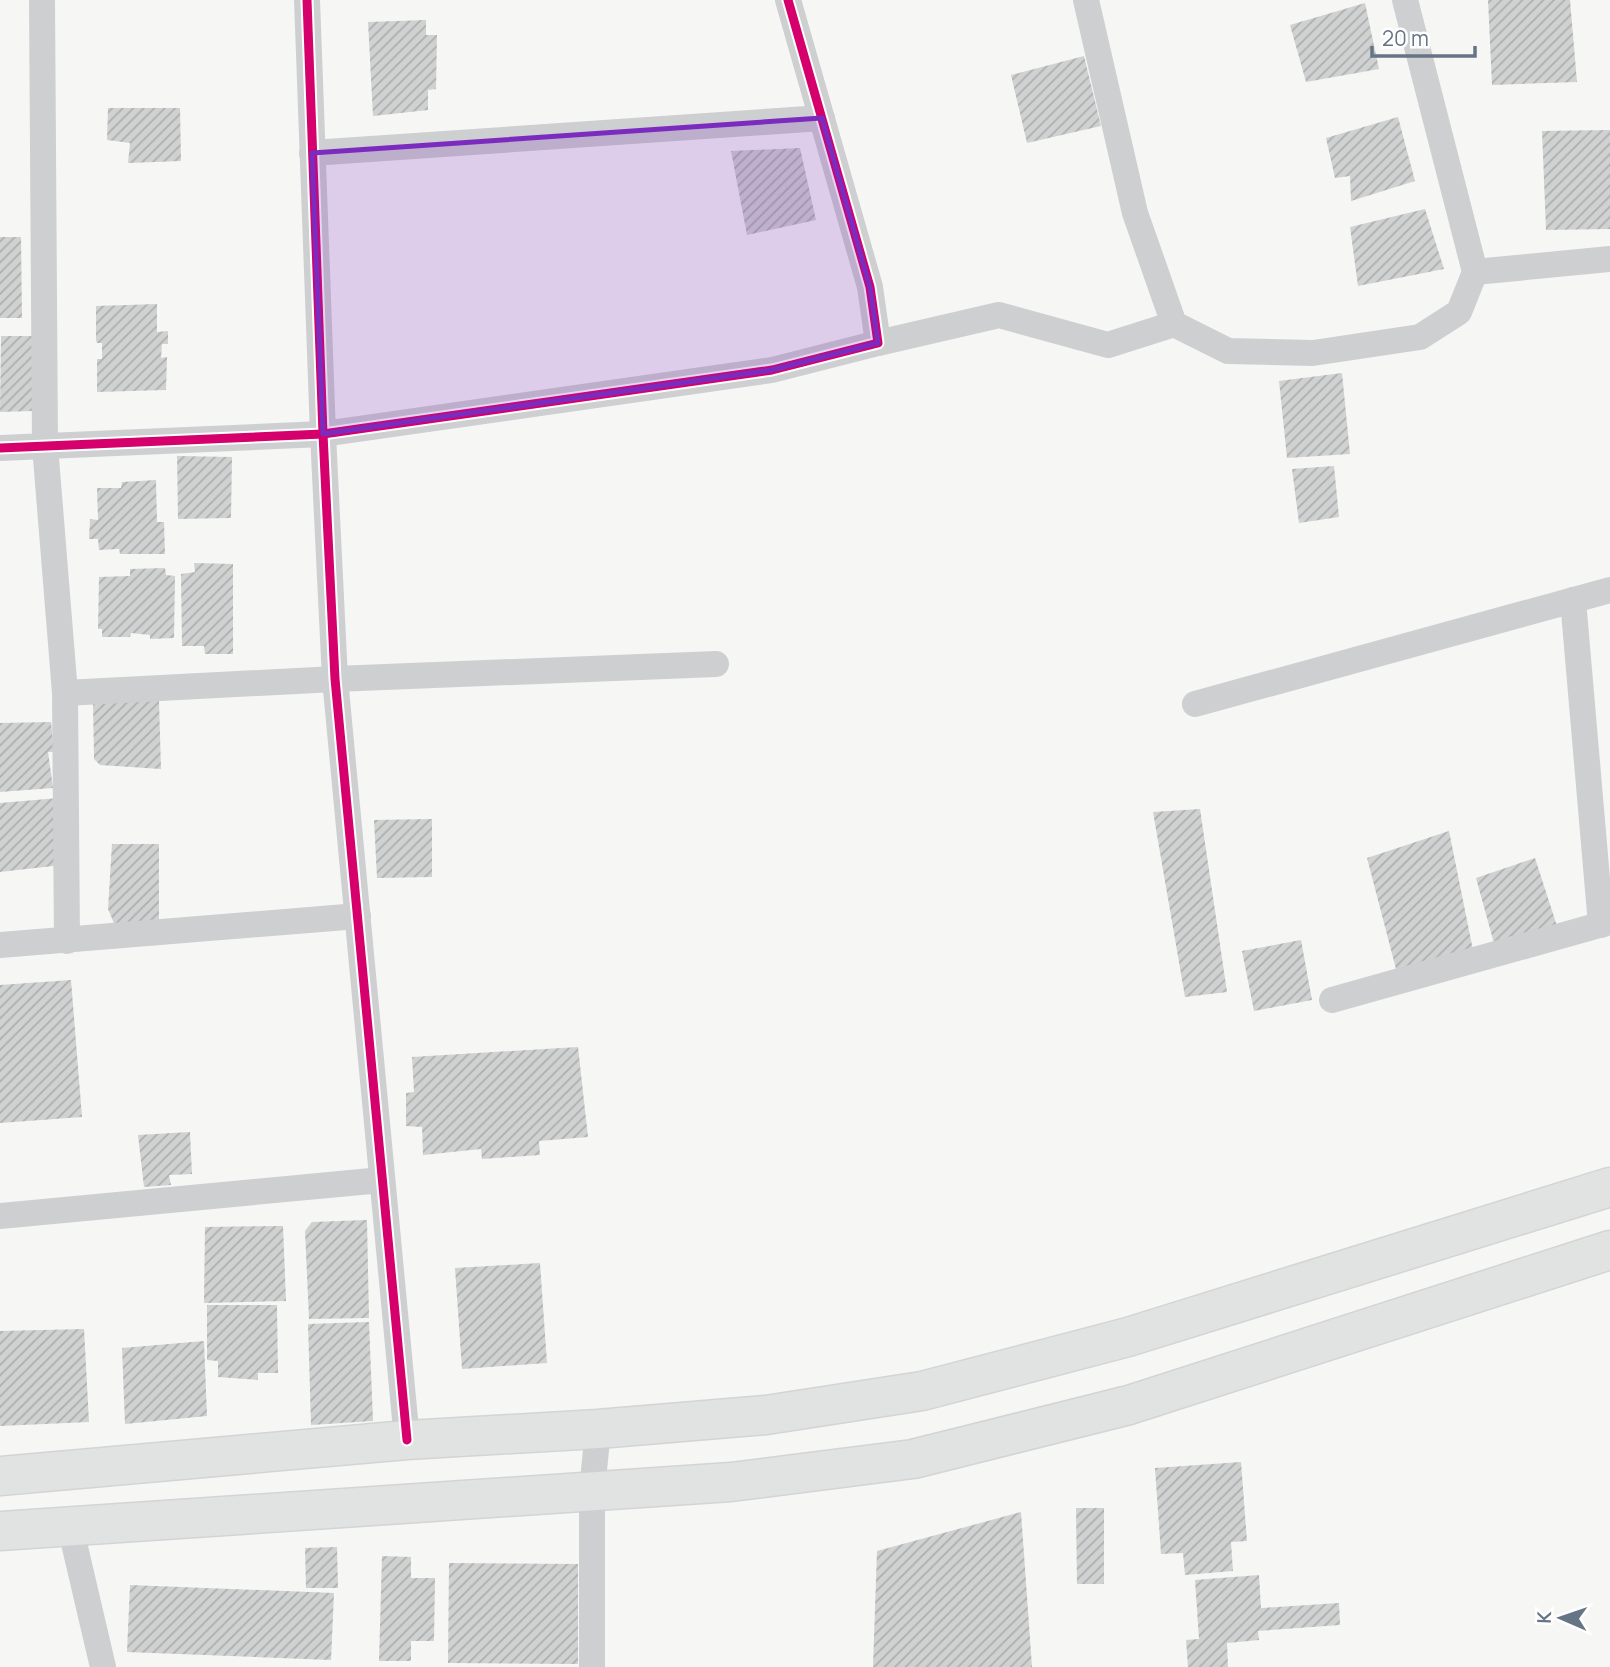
<svg xmlns="http://www.w3.org/2000/svg" width="1610" height="1667" viewBox="0 0 1610 1667" font-family="Manrope,sans-serif">
  <style>
    .building { fill: url(#building-hatch) }
    .lines { fill: none; stroke-linecap: round; stroke-linejoin: round }
    .secondary-casing { stroke: #d3d4d5; stroke-width: 41 }
    .minor { stroke: #cecfd0; stroke-width: 26 }
    .secondary { stroke: #e1e2e2; stroke-width: 38 }
    .cycleway-casing { stroke: #fff; stroke-width: 13 }
    .cycleway { stroke: #d6006c; stroke-width: 9 }
    .marked { fill: #7b2cbf; fill-opacity: 0.2; stroke: #7b2cbf; stroke-width: 5; stroke-linejoin: round }
  </style>
  <defs>
    <pattern id="building-hatch" width="6" height="6" patternUnits="userSpaceOnUse" patternTransform="scale(1.75)"><rect width="6" height="6" fill="#d0d1d1"/><path d="M-1 1l2-2M0 6l6-6M5 7l2-2" fill="none" stroke="#acaeaf"/></pattern>
  </defs>
  <rect width="100%" height="100%" fill="#f6f6f5"/>
  <g class="building">
    <polygon points="1488,0 1570,0 1577,82 1492,85"/>
    <polygon points="1365,3 1379,69 1306,82 1290,25"/>
    <polygon points="426,20 426,35 437,35 436,89 428,90 428,110 373,116 368,22"/>
    <polygon points="1084,56 1101,126 1027,143 1011,75"/>
    <polygon points="108,108 180,108 181,161 128,163 130,143 107,140"/>
    <polygon points="1398,117 1415,181 1351,201 1350,176 1335,178 1326,138"/>
    <polygon points="1610,130 1610,229 1546,230 1542,131"/>
    <polygon points="800,148 816,220 747,235 731,151"/>
    <polygon points="1425,209 1444,269 1358,286 1350,227"/>
    <polygon points="0,237 21,237 22,318 0,318"/>
    <polygon points="157,304 157,332 168,331 168,344 162,344 161,358 167,357 166,390 97,392 97,359 102,359 102,343 97,343 96,340 96,306"/>
    <polygon points="1,336 32,336 32,411 0,412"/>
    <polygon points="1342,373 1350,454 1287,458 1279,381"/>
    <polygon points="177,456 232,457 231,518 178,519"/>
    <polygon points="1334,466 1339,517 1299,523 1292,469"/>
    <polygon points="156,480 157,522 164,522 165,554 120,554 119,549 99,550 98,539 89,539 90,519 98,520 97,488 121,488 122,482"/>
    <polygon points="194,563 233,564 233,654 205,654 204,646 182,646 181,574 195,572"/>
    <polygon points="165,568 166,575 175,576 174,638 150,639 150,635 131,633 130,637 102,637 102,629 98,629 99,577 130,576 130,569"/>
    <polygon points="159,701 161,769 100,765 94,759 93,702"/>
    <polygon points="51,722 54,752 48,752 53,788 0,792 0,723"/>
    <polygon points="59,798 62,865 0,872 0,803"/>
    <polygon points="1200,809 1227,992 1185,997 1153,812"/>
    <polygon points="432,819 432,877 377,878 374,820"/>
    <polygon points="1449,831 1474,955 1396,969 1367,858"/>
    <polygon points="112,844 159,844 159,927 116,928 108,909"/>
    <polygon points="1535,858 1557,926 1495,947 1476,878"/>
    <polygon points="1301,940 1312,1000 1254,1011 1242,951"/>
    <polygon points="71,980 82,1117 0,1123 0,985"/>
    <polygon points="578,1047 588,1137 539,1141 540,1155 482,1159 481,1149 423,1155 422,1127 406,1126 406,1093 414,1092 412,1057"/>
    <polygon points="190,1132 192,1174 169,1175 171,1185 144,1187 138,1135"/>
    <polygon points="367,1220 369,1318 309,1319 305,1231 312,1222"/>
    <polygon points="283,1226 286,1301 204,1303 205,1227"/>
    <polygon points="540,1263 547,1363 462,1369 455,1268"/>
    <polygon points="207,1305 277,1305 278,1373 258,1373 258,1380 218,1377 218,1361 207,1360"/>
    <polygon points="369,1322 373,1421 311,1425 308,1324"/>
    <polygon points="84,1329 89,1422 0,1426 0,1331"/>
    <polygon points="204,1341 207,1416 125,1424 122,1348"/>
    <polygon points="1241,1462 1247,1541 1231,1542 1233,1571 1185,1575 1183,1553 1161,1554 1155,1468"/>
    <polygon points="1076,1508 1104,1508 1104,1584 1077,1584"/>
    <polygon points="1021,1512 1032,1667 873,1667 877,1551"/>
    <polygon points="337,1547 338,1588 306,1588 305,1548"/>
    <polygon points="382,1556 411,1557 411,1578 435,1578 434,1641 411,1641 411,1661 379,1661"/>
    <polygon points="449,1563 578,1564 578,1664 448,1663"/>
    <polygon points="1259,1575 1261,1608 1339,1603 1340,1625 1258,1631 1259,1640 1227,1643 1228,1667 1188,1667 1186,1640 1199,1639 1195,1580"/>
    <polygon points="130,1585 334,1593 331,1660 127,1652"/>
  </g>
  <g class="lines">
    <defs>
      <g id="secondary">
        <polyline points="0,1476 407,1440 598,1429 766,1415 922,1391 1128,1337 1610,1187"/>
        <polyline points="0,1531 731,1482 913,1459 1129,1405 1610,1250"/>
      </g>
    </defs>
    <use href="#secondary" class="secondary-casing"/>
    <g class="minor">
      <polyline points="42,0 45,446 65,693 67,941"/>
      <polyline points="307,0 323,434 335,679 407,1440"/>
      <polyline points="1086,0 1135,213 1174,324 1228,351 1313,353 1420,337 1459,312 1475,272 1405,0"/>
      <polyline points="312,153 822,118"/>
      <polyline points="1475,272 1610,259"/>
      <polyline points="878,343 999,315 1108,345 1174,324"/>
      <polyline points="0,448 323,434 772,370 878,343 870,287 788,0"/>
      <polyline points="1573,600 1601,925"/>
      <polyline points="65,693 335,679 716,664"/>
      <polyline points="1195,704 1610,590"/>
      <polyline points="0,945 358,916"/>
      <polyline points="1332,1000 1610,922"/>
      <polyline points="0,1216 382,1180"/>
      <polyline points="70,1526 103,1667"/>
      <polyline points="592,1667 592,1491 598,1429"/>
    </g>
    <use href="#secondary" class="secondary"/>
    <defs>
      <g id="cycleway">
        <polyline points="307,0 323,434 335,679 407,1440"/>
        <polyline points="0,448 323,434 772,370 878,343 870,287 788,0"/>
      </g>
    </defs>
    <use href="#cycleway" class="cycleway-casing"/>
    <use href="#cycleway" class="cycleway"/>
  </g>
  <path class="marked" d="M822 118 870 287 878 343 772 370 323 434 312 153Z"/>
  <g transform="translate(1561 1618) rotate(272)" stroke="#ffffff" stroke-width="5" paint-order="stroke">
  <path d="M0-5L12 26L0 18L-12 26Z" fill="#657586"/>
  <text y="-10" font-size="19" font-weight="bold" text-anchor="middle" fill="#657586">K</text>
  </g>
  <path d="M1372 46v10h103v-10" fill="none" stroke="#657586" stroke-width="3.5"/>
  <text x="1382" y="46" font-size="21" fill="#657586" stroke="#ffffff" stroke-width="5" paint-order="stroke">20 m</text>
</svg>
